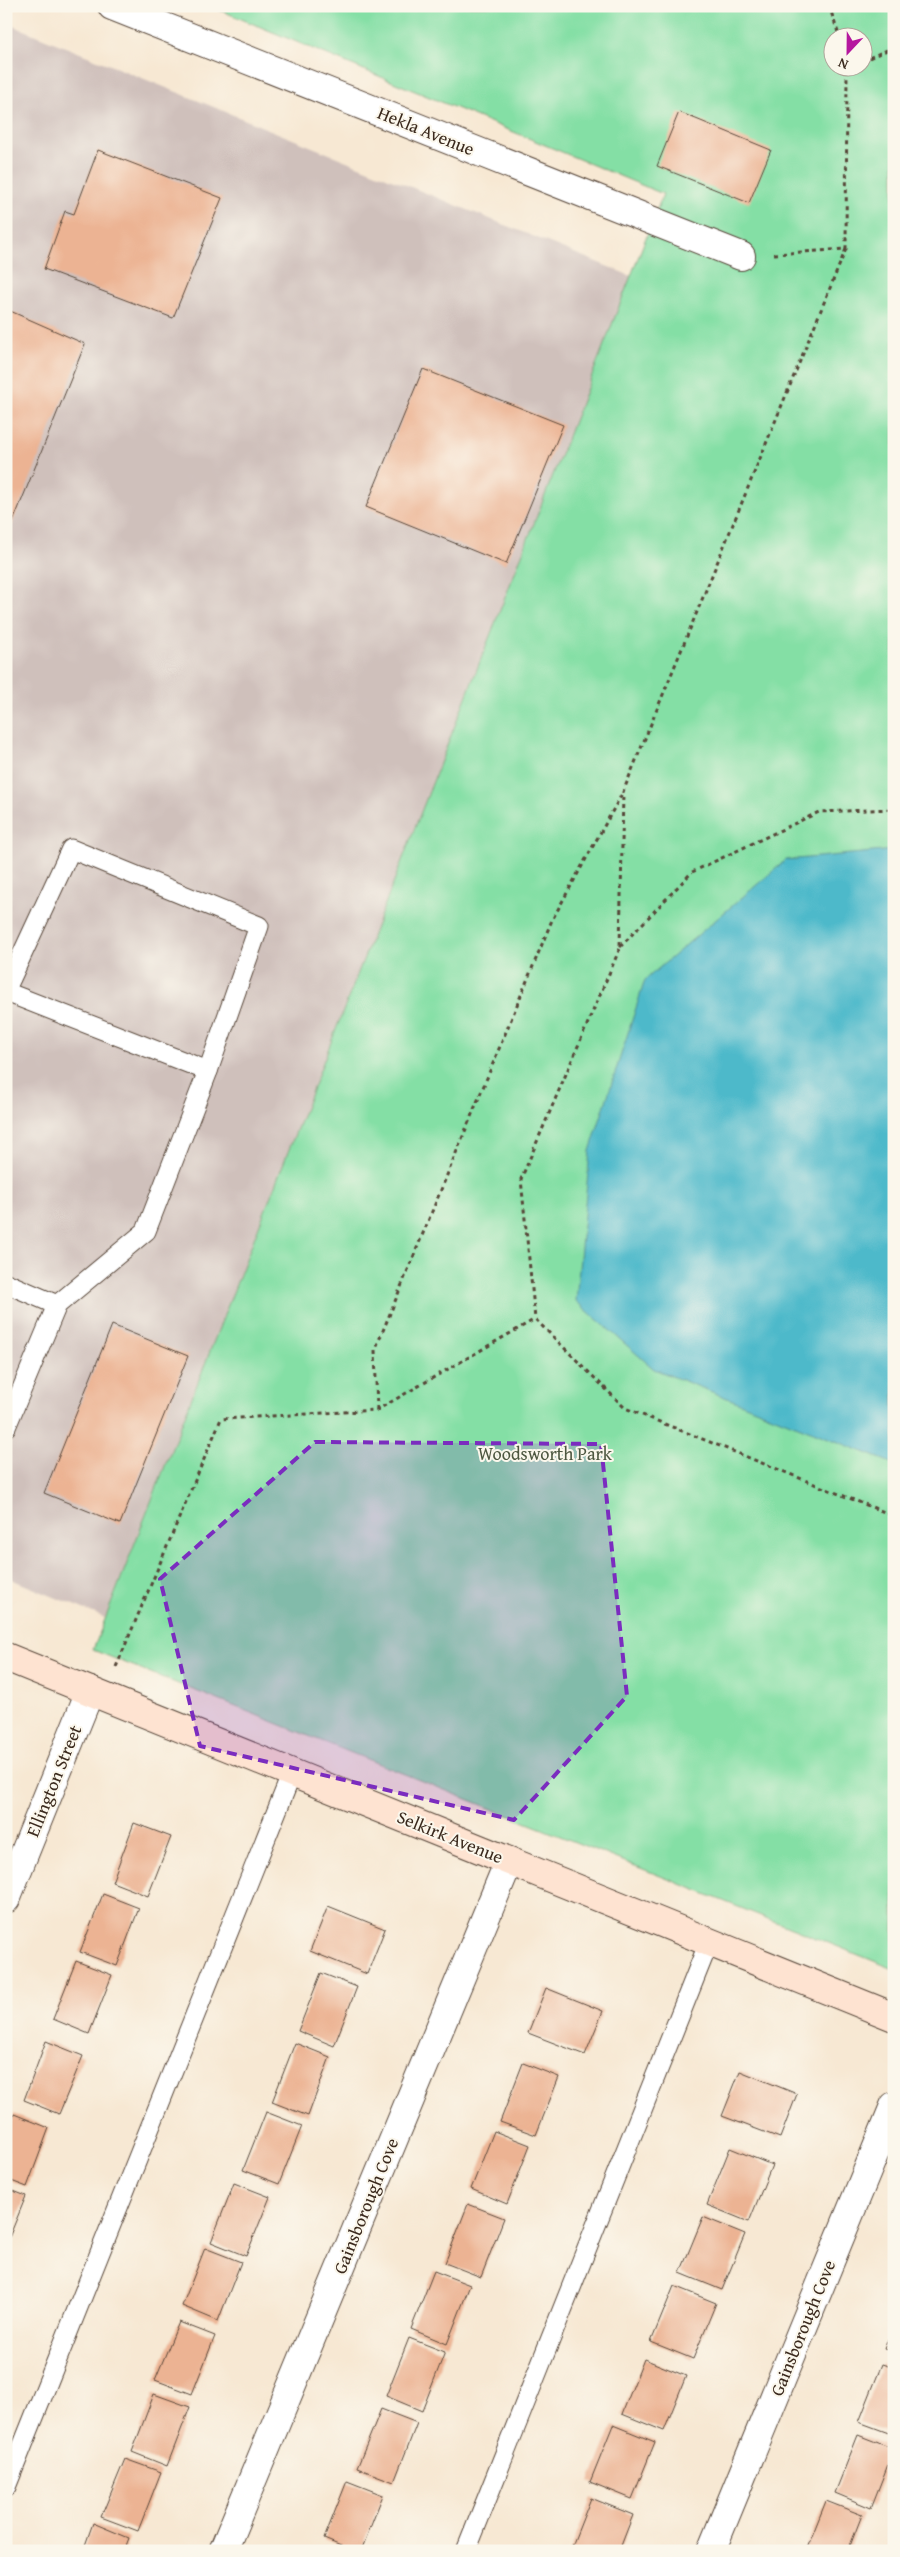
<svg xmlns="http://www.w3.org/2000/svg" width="900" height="2557" viewBox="0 0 900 2557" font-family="'Gentium Book Plus',serif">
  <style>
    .industrial { fill: #cfc0bb }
    .green { fill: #84dfa5; stroke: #608462; fill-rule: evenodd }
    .water { fill: #4eb9ca; stroke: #447274 }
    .building { fill: #ecb393 }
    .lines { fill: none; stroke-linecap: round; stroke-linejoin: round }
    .lane-casing { stroke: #574639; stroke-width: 21 }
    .street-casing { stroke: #574639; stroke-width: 30 }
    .secondary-casing { stroke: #574639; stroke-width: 30 }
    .path { stroke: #574639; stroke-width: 3; stroke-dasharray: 4 4; stroke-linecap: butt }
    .lane { stroke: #fff; stroke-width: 19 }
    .street { stroke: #fff; stroke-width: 28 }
    .secondary { stroke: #fee3d1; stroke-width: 28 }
    .marked { fill: #7b2cbf; fill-opacity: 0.2; stroke: #7b2cbf; stroke-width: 4; stroke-dasharray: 10 6; stroke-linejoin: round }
    .labels { text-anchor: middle; stroke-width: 4; stroke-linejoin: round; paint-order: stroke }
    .street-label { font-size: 18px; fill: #3b2a1e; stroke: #fbf7ec }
    .park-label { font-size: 18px; fill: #4d5740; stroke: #fbf7ec }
  </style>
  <rect width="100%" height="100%" fill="#fbf7ec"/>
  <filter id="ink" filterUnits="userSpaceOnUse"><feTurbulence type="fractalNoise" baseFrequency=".02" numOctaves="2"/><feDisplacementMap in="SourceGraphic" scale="10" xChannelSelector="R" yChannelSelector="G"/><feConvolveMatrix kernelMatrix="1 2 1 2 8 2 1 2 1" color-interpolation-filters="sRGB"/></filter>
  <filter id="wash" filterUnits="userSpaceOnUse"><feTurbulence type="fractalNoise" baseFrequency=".0096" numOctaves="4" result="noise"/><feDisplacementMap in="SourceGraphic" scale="20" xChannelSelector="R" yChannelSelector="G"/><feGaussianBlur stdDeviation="1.12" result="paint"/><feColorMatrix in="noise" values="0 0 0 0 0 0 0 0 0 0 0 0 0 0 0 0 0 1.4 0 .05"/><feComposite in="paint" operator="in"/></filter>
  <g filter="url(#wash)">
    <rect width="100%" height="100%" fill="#f7e8d3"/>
    <polygon class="industrial" points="6,23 631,276 105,1618 6,1577"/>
    <path class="green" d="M210 6H894V1969L93 1650 663 194ZM832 38H862V68H832Z"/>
    <polygon class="water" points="894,850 894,1464 654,1369 576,1301 590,1151 645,980 786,860"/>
    <g id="blocks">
      <g class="building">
        <polygon points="679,112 771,150 749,203 657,166"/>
        <polygon points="98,150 222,198 173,318 44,269 65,211 74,214"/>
        <polygon points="8,310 85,344 6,539 6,314"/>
        <polygon points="423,369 563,425 506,564 366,507"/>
        <polygon points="112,1325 188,1356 120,1524 44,1493"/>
        <polygon points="134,1823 171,1837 148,1896 112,1882"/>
        <polygon points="103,1894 139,1908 117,1966 80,1952"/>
        <polygon points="328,1906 385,1929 367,1974 310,1951"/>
        <polygon points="76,1961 112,1975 89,2034 53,2019"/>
        <polygon points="321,1973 357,1987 334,2046 298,2031"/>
        <polygon points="546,1988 603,2011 585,2055 528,2033"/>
        <polygon points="46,2041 83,2056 59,2114 24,2100"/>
        <polygon points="295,2043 330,2057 308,2116 272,2102"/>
        <polygon points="523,2063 559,2077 536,2135 500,2122"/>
        <polygon points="740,2071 797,2094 780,2138 722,2116"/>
        <polygon points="266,2112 302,2126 279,2184 243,2170"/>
        <polygon points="14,2114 49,2128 27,2187 6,2179 6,2133"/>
        <polygon points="494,2131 530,2145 507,2204 471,2189"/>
        <polygon points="730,2148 772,2165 749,2222 707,2205"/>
        <polygon points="234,2183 270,2197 246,2256 211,2242"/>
        <polygon points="6,2188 26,2196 6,2245"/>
        <polygon points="468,2204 504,2218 481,2277 445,2263"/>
        <polygon points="703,2217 745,2234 722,2290 680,2273"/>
        <polygon points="205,2248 241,2262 218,2321 182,2306"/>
        <polygon points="434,2271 470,2285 447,2344 411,2329"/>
        <polygon points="674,2286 716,2303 693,2359 651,2342"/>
        <polygon points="179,2322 215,2336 192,2394 155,2380"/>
        <polygon points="894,2325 894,2352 884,2349"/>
        <polygon points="409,2338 445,2352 422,2411 386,2396"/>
        <polygon points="644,2359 686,2376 664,2431 622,2414"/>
        <polygon points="882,2364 894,2368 894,2435 859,2422"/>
        <polygon points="154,2394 190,2407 167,2466 132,2452"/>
        <polygon points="381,2409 417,2423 394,2482 357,2468"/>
        <polygon points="613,2425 655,2442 632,2499 590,2482"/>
        <polygon points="858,2435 894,2449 871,2508 835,2493"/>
        <polygon points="125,2459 161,2472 138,2531 101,2517"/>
        <polygon points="347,2481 383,2495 361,2551 353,2551 324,2539"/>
        <polygon points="591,2498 633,2515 619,2551 570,2551"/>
        <polygon points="826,2501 862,2515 848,2551 806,2551"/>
        <polygon points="93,2523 129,2538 124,2551 83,2551"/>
      </g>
    </g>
  </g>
  <g filter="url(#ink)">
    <use href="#blocks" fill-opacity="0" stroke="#574639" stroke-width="1"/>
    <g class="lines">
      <defs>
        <g id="lane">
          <polyline points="6,989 71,849 259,926 208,1071 146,1231 57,1305 6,1427"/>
          <polyline points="6,992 208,1071"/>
          <polyline points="6,1283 57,1305"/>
          <polyline points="6,2487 292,1773"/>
          <polyline points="466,2551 709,1942"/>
        </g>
        <g id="street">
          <polyline points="112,6 741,256"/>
          <polyline points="6,1899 90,1691"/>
          <polyline points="223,2551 509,1861"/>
          <polyline points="711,2551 894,2106"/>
        </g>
        <polyline id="secondary" points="6,1657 894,2017"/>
      </defs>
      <use href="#lane" class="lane-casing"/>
      <use href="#street" class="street-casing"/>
      <use href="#secondary" class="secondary-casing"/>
      <g class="path">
        <polyline points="829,6 840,38"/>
        <polyline points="862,61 894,47"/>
        <polyline points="846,249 623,792 620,948 521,1179 535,1319 625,1408 894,1516"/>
        <polyline points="774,254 846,249 847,68"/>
        <polyline points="620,947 692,872 819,812 894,809"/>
        <polyline points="377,1410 375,1350 552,920 623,792"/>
        <polyline points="116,1667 221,1419 377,1410 535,1319"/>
      </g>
      <use href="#lane" class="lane"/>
      <use href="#street" class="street"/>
      <use href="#secondary" class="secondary"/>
    </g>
  </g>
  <path class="marked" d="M315 1442 601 1444 627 1696 514 1820 200 1746 160 1579Z"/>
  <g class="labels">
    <g class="street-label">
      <text transform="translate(426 131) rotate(22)" y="6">Hekla Avenue</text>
      <text transform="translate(54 1781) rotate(-68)" y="6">Ellington Street</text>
      <text transform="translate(450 1837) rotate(22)" y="6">Selkirk Avenue</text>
      <text transform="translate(366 2206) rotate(-68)" y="6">Gainsborough Cove</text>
      <text transform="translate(803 2328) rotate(-68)" y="6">Gainsborough Cove</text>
    </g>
    <g class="park-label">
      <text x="545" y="1460">Woodsworth Park</text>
    </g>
  </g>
  <rect width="900" height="2557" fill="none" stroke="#fbf7ec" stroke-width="25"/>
  <g transform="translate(848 52) rotate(202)"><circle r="24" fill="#fbf7ec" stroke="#aea59a"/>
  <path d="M0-4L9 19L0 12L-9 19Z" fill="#b5179e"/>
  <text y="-8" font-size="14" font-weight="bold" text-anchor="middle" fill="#3b2a1e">N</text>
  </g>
</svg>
